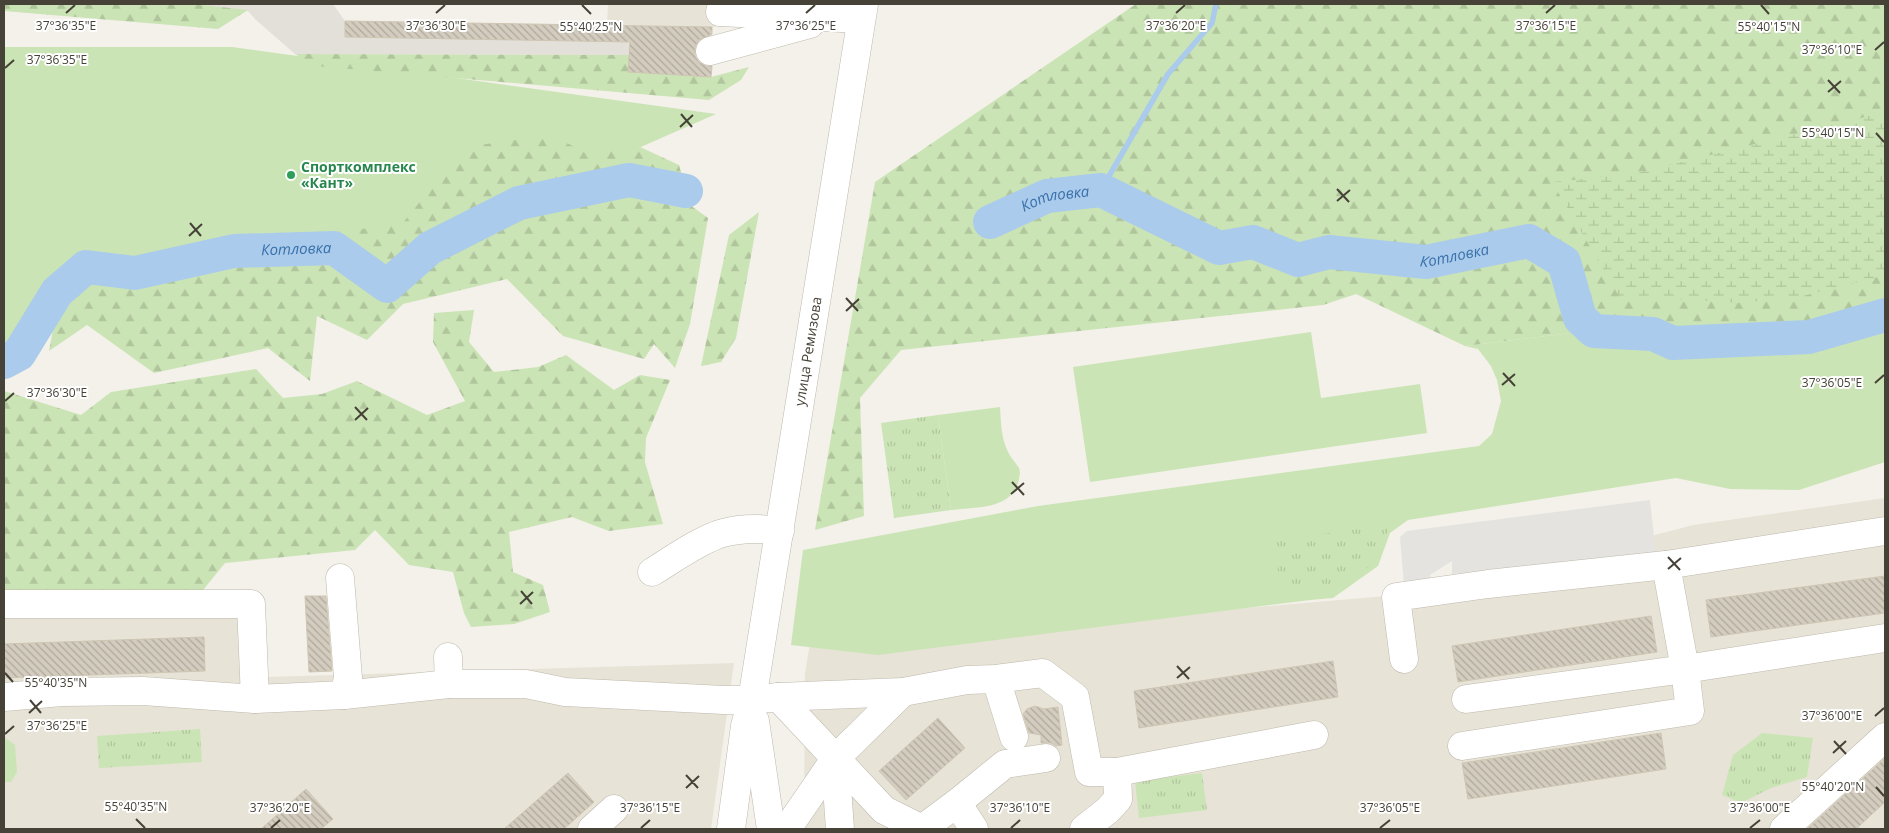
<svg xmlns="http://www.w3.org/2000/svg" width="1889" height="833" viewBox="0 0 1889 833" font-family="'Open Sans',sans-serif">
  <style>
    .residential { fill: #e7e3d7 }
    .industrial { fill: #e3e0da }
    .grass { fill: #cbe4b5 }
    .forest { fill: url(#forest-firs) }
    .wetland { fill: url(#wetland-marsh) }
    .park { fill: url(#park-tufts) }
    .parking { fill: #e5e3e0 }
    .lines { fill: none; stroke-linecap: round; stroke-linejoin: round }
    .stream { stroke: #aacbeb; stroke-width: 5.5 }
    .river { stroke: #aacbeb; stroke-width: 34 }
    .building { fill: url(#building-back-hatch); stroke: #cec6b3 }
    .minor-casing { stroke: #beb9ac; stroke-width: 29 }
    .minor { stroke: #fff; stroke-width: 28 }
    .ticks { fill: none; stroke: #464238; stroke-width: 2 }
    .leisure-dot { fill: #2e9e5b; stroke: #fff; stroke-width: 2 }
    .labels { text-anchor: middle; stroke-width: 4; stroke-linejoin: round; paint-order: stroke }
    .leisure-label { font-size: 14px; font-weight: bold; fill: #27864d; stroke: #fff; text-anchor: start }
    .street-label { font-size: 14px; fill: #464238; stroke: #fff }
    .water-label { font-size: 15px; font-style: italic; fill: #3971aa; stroke: #fff }
    .ticks-label { font-size: 12px; text-anchor: middle; fill: #464238; stroke: #fff; stroke-width: 4; stroke-linejoin: round; paint-order: stroke }
  </style>
  <defs>
    <pattern id="forest-firs" width="22" height="20" patternUnits="userSpaceOnUse" patternTransform="scale(1.25)"><rect width="22" height="20" fill="#cbe4b5"/><path d="M5 1l3.5 6h-7zM16 11l3.5 6h-7z" fill="#b0c59c"/></pattern>
    <pattern id="wetland-marsh" width="20" height="14" patternUnits="userSpaceOnUse" patternTransform="scale(1.25)"><rect width="20" height="14" fill="#cbe4b5"/><path d="M1 5h8M5 5V1M11 12h8M15 12V8" fill="none" stroke="#b0c59c"/></pattern>
    <pattern id="park-tufts" width="24" height="20" patternUnits="userSpaceOnUse" patternTransform="scale(1.25)"><rect width="24" height="20" fill="#cbe4b5"/><path d="M3 7l-1-3M5 7V3M7 7l1-3M15 17l-1-3M17 17v-4M19 17l1-3" fill="none" stroke="#b0c59c"/></pattern>
    <pattern id="building-back-hatch" width="6" height="6" patternUnits="userSpaceOnUse" patternTransform="scale(1.25)"><rect width="6" height="6" fill="#d4cdbf"/><path d="M-1 5l2 2M0 0l6 6M5-1l2 2" fill="none" stroke="#aea89c"/></pattern>
  </defs>
  <rect width="100%" height="100%" fill="#f3f1e9"/>
  <g class="residential">
    <polygon points="608,4 785,4 763,24 712,27 607,25"/>
    <polygon points="1885,498 1885,829 804,829 805,673 821,578 1165,615 1444,591 1693,525"/>
    <polygon points="251,589 267,677 734,663 711,829 4,829 4,608"/>
  </g>
  <polygon class="industrial" points="193,4 333,4 345,21 712,27 711,77 628,72 629,55 295,54 256,20 248,11"/>
  <g class="grass">
    <polygon points="4,47 232,47 716,114 408,249 127,265 4,359"/>
    <polygon points="1885,311 1885,462 1799,490 1730,489 1676,478 1408,520 1390,533 1378,566 1333,598 1310,600 878,655 791,645 803,550 1038,506 1479,446 1492,434 1501,401 1497,380 1491,366 1478,349 1465,346 1563,334 1596,328 1655,332 1674,339 1808,333"/>
    <polygon points="1311,332 1321,398 1420,384 1427,433 1090,482 1073,367"/>
    <path d="M1000 407C1001 423 1001 438 1008 452 1011 458 1016 463 1019 468 1021 473 1019 479 1018 483 1010 510 974 507 951 510L938 415Z"/>
    <polygon points="4,737 15,745 17,772 11,782 4,782"/>
  </g>
  <g class="forest">
    <polygon points="4,4 193,4 248,10 218,29 4,11"/>
    <polygon points="1136,4 1885,4 1885,311 1809,333 1673,339 1655,332 1596,328 1563,334 1465,346 1356,294 1323,305 901,350 860,398 864,516 815,530 875,182"/>
    <polygon points="295,54 629,55 629,72 711,77 749,67 741,80 709,100 316,66"/>
    <polygon points="552,135 586,153 640,147 679,165 690,205 708,218 690,324 675,368 654,344 644,359 563,336 507,279 403,304 367,340 317,316 310,381 268,348 154,373 87,325 49,351 61,286 127,258 402,224 464,147"/>
    <polygon points="759,212 736,338 721,362 701,366 729,235"/>
    <polygon points="474,310 469,342 494,372 538,367 566,355 614,390 640,375 670,380 646,438 645,462 663,524 609,531 572,517 509,532 513,572 543,585 550,612 514,624 471,627 464,613 453,572 409,565 375,530 355,550 225,563 203,590 4,594 4,391 81,415 111,392 256,369 283,398 322,394 357,381 427,415 465,401 433,342 434,313"/>
  </g>
  <polygon class="wetland" points="1885,112 1885,275 1803,296 1742,303 1619,296 1552,182 1633,174"/>
  <g class="park">
    <polygon points="938,415 951,510 894,518 881,423"/>
    <polygon points="1390,525 1374,564 1336,587 1280,588 1274,540"/>
    <polygon points="200,729 202,762 99,768 97,736"/>
    <polygon points="1762,733 1813,738 1807,777 1771,788 1741,803 1722,795 1733,755"/>
    <polygon points="1202,773 1207,810 1139,818 1135,781"/>
  </g>
  <polygon class="parking" points="1650,500 1656,555 1452,574 1452,561 1430,575 1430,584 1404,585 1400,537 1407,531"/>
  <g class="lines">
    <polyline class="stream" points="1101,190 1168,74 1212,23 1216,4"/>
    <g class="river">
      <path id="s1" d="M990 222 1047 196 1101 190 1219 248 1253 242 1298 260 1329 252 1426 262 1529 241 1564 262 1580 318 1594 331 1653 334 1673 343 1809 337 1885 315"/>
      <path id="s2" d="M4 362 19 354 57 292 86 267 135 273 234 251 334 248 387 286 430 248 519 203 629 180 686 191"/>
    </g>
  </g>
  <g class="building">
    <polygon points="345,21 712,27 712,34 699,40 695,47 695,56 699,62 706,66 712,66 711,77 628,72 630,42 345,37"/>
    <polygon points="1885,576 1885,613 1711,637 1706,600"/>
    <polygon points="305,596 326,596 332,671 309,672"/>
    <polygon points="1651,616 1657,652 1458,682 1452,646"/>
    <polygon points="204,637 205,671 4,678 4,644"/>
    <polygon points="1333,661 1338,697 1139,728 1134,691"/>
    <polygon points="1035,706 1044,709 1058,707 1062,745 1056,746 1051,743 1041,743 1041,735 1029,733 1023,714 1027,709"/>
    <polygon points="938,718 965,748 906,800 879,771"/>
    <polygon points="1661,733 1666,769 1468,799 1462,763"/>
    <polygon points="1885,758 1885,802 1856,829 1807,829"/>
    <polygon points="568,773 594,802 564,829 504,829"/>
    <polygon points="306,789 333,819 321,829 261,829"/>
  </g>
  <g class="lines">
    <defs>
      <g id="minor">
        <polyline points="720,12 861,19"/>
        <polyline points="710,51 810,24"/>
        <polyline points="1666,565 1885,531"/>
        <path d="M652 572C670 561 703 538 723 533 742 528 760 528 780 531"/>
        <polyline points="340,578 348,678 344,695"/>
        <polyline points="4,604 251,604 255,699"/>
        <polyline points="448,657 449,684"/>
        <polyline points="1404,659 1396,597 1488,584 1666,565 1685,669 1690,711 1462,746"/>
        <polyline points="996,679 1014,737"/>
        <polyline points="4,697 62,692 143,691 255,699 344,695 449,684 526,684 565,692 724,700 752,700 778,697 884,810 922,829"/>
        <polyline points="778,697 903,692 967,680 996,679 1043,673 1075,697 1089,772 1117,772 1314,735"/>
        <polyline points="1466,699 1685,669 1885,638"/>
        <polyline points="755,721 771,829"/>
        <polyline points="835,759 840,829"/>
        <polyline points="957,803 1005,764 1046,758"/>
        <polyline points="592,829 614,809"/>
        <path id="s3" d="M731 829 745 726 752 700 864 4"/>
        <polyline points="787,829 835,759 903,692"/>
        <polyline points="922,829 957,803 974,829"/>
        <polyline points="1084,829 1108,810 1118,799 1117,772"/>
        <polyline points="1784,829 1885,737"/>
      </g>
    </defs>
    <use href="#minor" class="minor-casing"/>
    <use href="#minor" class="minor"/>
  </g>
  <path class="ticks" d="M582 5 591 14M1761 5 1769 14M66 13 75 5M436 13 445 5M806 13 815 5M1176 13 1185 5M1546 13 1555 5M1875 50 1884 42M5 68 14 60M1828 80 1840 93M1828 92 1841 81M681 114 692 127M680 127 693 115M1876 133 1884 142M1337 189 1349 202M1337 201 1350 190M190 223 201 236M189 236 202 224M846 298 858 311M846 311 859 299M1503 373 1515 386M1875 383 1884 375M1502 385 1515 374M5 401 14 393M355 407 367 420M355 420 368 408M1012 482 1024 495M1011 494 1024 483M1668 557 1680 570M1668 569 1681 558M521 591 532 604M520 604 533 592M1177 666 1189 679M5 673 13 682M1177 678 1190 667M30 700 41 713M29 713 42 701M1875 716 1884 708M5 734 14 726M1834 741 1846 754M1833 753 1846 741M686 775 698 788M1876 787 1884 796M686 788 699 776M136 819 145 828M271 828 280 820M641 828 650 820M1011 828 1020 820M1380 828 1390 820M1750 828 1760 820"/>
  <circle class="leisure-dot" cx="291" cy="175" r="5"/>
  <g class="labels">
    <g class="leisure-label">
      <text x="301" y="172">Спорткомплекс<tspan x="301" dy="16">«Кант»</tspan></text>
    </g>
    <g class="street-label">
      <text dy="5" stroke="none"><textPath href="#s3" startOffset="484">улица Ремизова</textPath></text>
    </g>
    <g class="water-label">
      <text dy="5" stroke="none"><textPath href="#s1" startOffset="70">Котловка</textPath></text>
      <text dy="5" stroke="none"><textPath href="#s2" startOffset="341">Котловка</textPath></text>
      <text dy="5" stroke="none"><textPath href="#s1" startOffset="490">Котловка</textPath></text>
    </g>
  </g>
  <g class="ticks-label">
    <text x="436" y="30">37°36'30"E</text>
    <text x="806" y="30">37°36'25"E</text>
    <text x="1546" y="30">37°36'15"E</text>
    <text x="66" y="30">37°36'35"E</text>
    <text x="1176" y="30">37°36'20"E</text>
    <text x="591" y="31">55°40'25"N</text>
    <text x="1769" y="31">55°40'15"N</text>
    <text x="1832" y="54">37°36'10"E</text>
    <text x="57" y="64">37°36'35"E</text>
    <text x="1833" y="137">55°40'15"N</text>
    <text x="1832" y="387">37°36'05"E</text>
    <text x="57" y="397">37°36'30"E</text>
    <text x="56" y="687">55°40'35"N</text>
    <text x="1832" y="720">37°36'00"E</text>
    <text x="57" y="730">37°36'25"E</text>
    <text x="1833" y="791">55°40'20"N</text>
    <text x="136" y="811">55°40'35"N</text>
    <text x="280" y="812">37°36'20"E</text>
    <text x="650" y="812">37°36'15"E</text>
    <text x="1020" y="812">37°36'10"E</text>
    <text x="1390" y="812">37°36'05"E</text>
    <text x="1760" y="812">37°36'00"E</text>
  </g>
  <rect width="1889" height="833" fill="none" stroke="#464238" stroke-width="10"/>
</svg>
